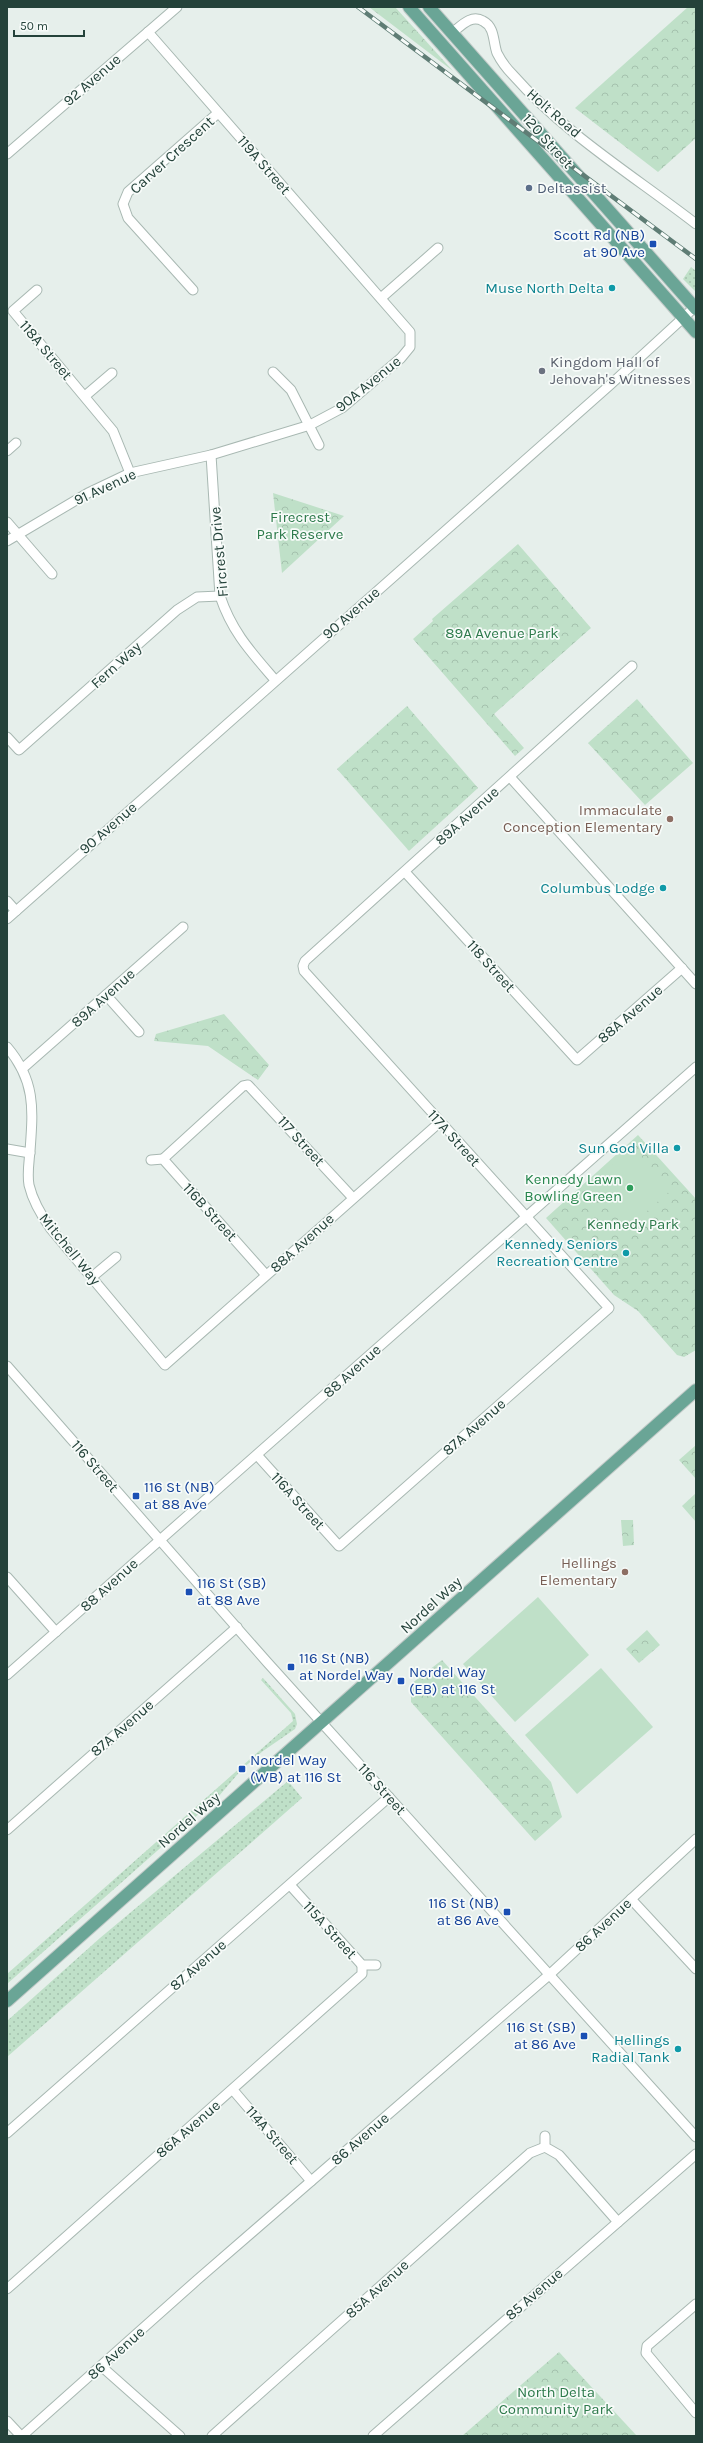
<svg xmlns="http://www.w3.org/2000/svg" width="703" height="2443" viewBox="0 0 703 2443" font-family="Karla,sans-serif">
  <style>
    .grass { fill: url(#grass-dots) }
    .forest { fill: url(#forest-crowns) }
    .pitch { fill: #bfe0c8 }
    .lines { fill: none; stroke-linecap: round; stroke-linejoin: round }
    .minor-casing { stroke: #a8b8b2; stroke-width: 11 }
    .major-casing { stroke: #c2cac8; stroke-width: 14 }
    .minor { stroke: #fff; stroke-width: 9 }
    .major { stroke: #6aa596; stroke-width: 12 }
    .rail-casing { stroke: #5f7d75; stroke-width: 4.5 }
    .rail { stroke: #f7fbf9; stroke-width: 3; stroke-dasharray: 9; stroke-linecap: butt }
    .service-dot { fill: #5c6f8a; stroke: #f7fbf9; stroke-width: 1.5 }
    .transit-dot { fill: #1a4fb4; stroke: #f7fbf9; stroke-width: 1.5 }
    .culture-dot { fill: #0f9aa8; stroke: #f7fbf9; stroke-width: 1.5 }
    .worship-dot { fill: #6b7280; stroke: #f7fbf9; stroke-width: 1.5 }
    .education-dot { fill: #8d6e63; stroke: #f7fbf9; stroke-width: 1.5 }
    .leisure-dot { fill: #2e9e5b; stroke: #f7fbf9; stroke-width: 1.5 }
    .labels { text-anchor: middle; stroke-width: 3.5; stroke-linejoin: round; paint-order: stroke }
    .street-label { font-size: 15px; fill: #24423a; stroke: #f7fbf9 }
    .service-label { font-size: 15px; fill: #4e5e75; stroke: #f7fbf9; text-anchor: start }
    .transit-label { font-size: 15px; fill: #164399; stroke: #f7fbf9; text-anchor: start }
    .culture-label { font-size: 15px; fill: #0d838f; stroke: #f7fbf9; text-anchor: end }
    .worship-label { font-size: 15px; fill: #5b616d; stroke: #f7fbf9; text-anchor: start }
    .park-label { font-size: 15px; fill: #2d7a4b; stroke: #f7fbf9 }
    .education-label { font-size: 15px; fill: #785e54; stroke: #f7fbf9; text-anchor: end }
    .leisure-label { font-size: 15px; fill: #27864d; stroke: #f7fbf9; text-anchor: end }
  </style>
  <defs>
    <pattern id="grass-dots" width="8" height="8" patternUnits="userSpaceOnUse"><rect width="8" height="8" fill="#bfe0c8"/><path d="M2 2h.1M6 6h.1" fill="none" stroke="#a4c1ad" stroke-width="1.8" stroke-linecap="round"/></pattern>
    <pattern id="forest-crowns" width="20" height="18" patternUnits="userSpaceOnUse"><rect width="20" height="18" fill="#bfe0c8"/><path d="M2 6a3 3 0 1 1 6 0M12 15a3 3 0 1 1 6 0" fill="none" stroke="#a4c1ad"/></pattern>
  </defs>
  <rect width="100%" height="100%" fill="#e6efeb"/>
  <g class="grass">
    <polygon points="691,267 696,271 696,292 683,279"/>
    <polygon points="263,1678 295,1714 297,1724 295,1729 263,1751 242,1769 219,1796 7,1984 7,1974 293,1721 291,1713 261,1680"/>
    <polygon points="288,1781 302,1798 7,2057 7,2021 100,1938"/>
  </g>
  <g class="forest">
    <polygon points="369,7 395,7 453,71"/>
    <polygon points="688,7 696,7 696,138 658,172 575,108"/>
    <polygon points="273,493 344,516 282,573"/>
    <polygon points="518,544 591,628 494,714 524,748 515,756 413,639 433,621 432,619"/>
    <polygon points="637,699 693,763 645,805 588,743"/>
    <polygon points="407,706 478,788 409,851 337,769"/>
    <polygon points="224,1014 269,1065 258,1080 208,1046 154,1041 156,1034"/>
    <polygon points="638,1135 696,1199 696,1350 684,1357 677,1355 638,1311 614,1295 546,1218"/>
    <polygon points="696,1445 696,1479 679,1460"/>
    <polygon points="696,1493 696,1522 682,1506"/>
    <polygon points="621,1520 633,1520 634,1545 623,1546"/>
    <polygon points="647,1630 660,1645 639,1663 626,1649"/>
    <polygon points="442,1660 551,1782 562,1817 535,1841 411,1702 411,1684"/>
    <polygon points="559,2352 637,2436 462,2436"/>
  </g>
  <g class="pitch">
    <polygon points="632,1146 671,1190 627,1229 589,1185"/>
    <polygon points="538,1597 589,1655 515,1722 463,1664"/>
    <polygon points="601,1668 653,1727 577,1794 525,1735"/>
  </g>
  <g class="lines">
    <defs>
      <g id="minor">
        <path d="M452 33C461 26 471 14 483 21 495 27 493 42 497 53 501 61 507 69 513 75 565 134 634 176 696 224"/>
        <polyline points="7,154 177,7"/>
        <polyline points="37,290 13,311 113,431 130,473"/>
        <polyline points="193,290 128,218 123,204 128,192 218,113"/>
        <polyline points="381,298 438,248"/>
        <polyline points="273,372 291,390 319,445"/>
        <polyline points="85,396 112,373"/>
        <polyline points="7,451 16,443"/>
        <path d="M211 455 220 596C232 632 251 652 275 680"/>
        <polyline points="7,522 52,574"/>
        <polyline points="7,541 88,493 130,473 211,455 310,425 342,408 401,358 410,347 410,332 148,32"/>
        <polyline points="7,737 19,750 177,610 197,597 220,596"/>
        <polyline points="510,777 696,984"/>
        <polyline points="405,872 577,1060 682,968"/>
        <polyline points="7,901 16,911"/>
        <polyline points="7,919 610,385 695,307"/>
        <polyline points="106,995 139,1032"/>
        <path d="M7 1047C36 1081 33 1110 30 1151 29 1163 27 1174 29 1185 33 1202 41 1215 51 1229L165 1365 440 1122"/>
        <polyline points="22,1069 183,927"/>
        <polyline points="7,1149 30,1153"/>
        <polyline points="163,1159 243,1086 248,1085 353,1198"/>
        <polyline points="151,1160 163,1159 266,1275"/>
        <polyline points="92,1277 116,1257"/>
        <polyline points="7,1366 267,1662 696,2137"/>
        <polyline points="257,1455 339,1546 609,1308 304,971 303,966 305,961 632,666"/>
        <polyline points="7,1577 56,1632"/>
        <polyline points="7,1675 696,1067"/>
        <polyline points="7,1830 237,1627"/>
        <polyline points="290,1885 362,1965 376,1965"/>
        <polyline points="631,1899 696,1969"/>
        <polyline points="233,2090 311,2181"/>
        <polyline points="7,2133 389,1797"/>
        <polyline points="545,2136 545,2147 559,2155 618,2222"/>
        <polyline points="7,2289 362,1974 362,1965"/>
        <polyline points="696,2304 647,2346 646,2353 696,2413"/>
        <polyline points="101,2366 180,2436"/>
        <polyline points="7,2421 21,2436"/>
        <polyline points="22,2436 197,2280 549,1975 696,1839"/>
        <polyline points="212,2436 530,2153 545,2147"/>
        <polyline points="373,2436 696,2154"/>
      </g>
      <g id="major">
        <polyline points="409,7 696,332"/>
        <polyline points="429,7 696,309"/>
        <polyline points="7,2001 696,1390"/>
      </g>
    </defs>
    <use href="#minor" class="minor-casing"/>
    <use href="#major" class="major-casing"/>
    <use href="#minor" class="minor"/>
    <use href="#major" class="major"/>
    <defs>
      <polyline id="rail" points="358,7 696,259"/>
    </defs>
    <use href="#rail" class="rail-casing"/>
    <use href="#rail" class="rail"/>
  </g>
  <circle class="service-dot" cx="529" cy="188" r="4"/>
  <g class="transit-dot">
    <rect x="649" y="240" width="8" height="8" rx="2"/>
    <rect x="132" y="1492" width="8" height="8" rx="2"/>
    <rect x="185" y="1588" width="8" height="8" rx="2"/>
    <rect x="287" y="1663" width="8" height="8" rx="2"/>
    <rect x="397" y="1677" width="8" height="8" rx="2"/>
    <rect x="238" y="1765" width="8" height="8" rx="2"/>
    <rect x="503" y="1908" width="8" height="8" rx="2"/>
    <rect x="580" y="2032" width="8" height="8" rx="2"/>
  </g>
  <g class="culture-dot">
    <circle cx="612" cy="288" r="4"/>
    <circle cx="663" cy="888" r="4"/>
    <circle cx="677" cy="1148" r="4"/>
    <circle cx="626" cy="1253" r="4"/>
    <circle cx="678" cy="2049" r="4"/>
  </g>
  <circle class="worship-dot" cx="542" cy="371" r="4"/>
  <g class="education-dot">
    <circle cx="670" cy="819" r="4"/>
    <circle cx="625" cy="1572" r="4"/>
  </g>
  <circle class="leisure-dot" cx="630" cy="1188" r="4"/>
  <g class="labels">
    <g class="street-label">
      <text transform="translate(92 80) rotate(-41)" y="5">92 Avenue</text>
      <text transform="translate(554 113) rotate(41)" y="5">Holt Road</text>
      <text transform="translate(548 141) rotate(48)" y="5">120 Street</text>
      <text transform="translate(172 155) rotate(-42)" y="5">Carver Crescent</text>
      <text transform="translate(264 165) rotate(49)" y="5">119A Street</text>
      <text transform="translate(46 350) rotate(50)" y="5">118A Street</text>
      <text transform="translate(368 384) rotate(-39)" y="5">90A Avenue</text>
      <text transform="translate(105 487) rotate(-25)" y="5">91 Avenue</text>
      <text transform="translate(219 552) rotate(-95)" y="5">Fircrest Drive</text>
      <text transform="translate(351 613) rotate(-41)" y="5">90 Avenue</text>
      <text transform="translate(116 665) rotate(-42)" y="5">Fern Way</text>
      <text transform="translate(467 816) rotate(-42)" y="5">89A Avenue</text>
      <text transform="translate(108 828) rotate(-41)" y="5">90 Avenue</text>
      <text transform="translate(491 966) rotate(48)" y="5">118 Street</text>
      <text transform="translate(103 998) rotate(-42)" y="5">89A Avenue</text>
      <text transform="translate(630 1014) rotate(-41)" y="5">88A Avenue</text>
      <text transform="translate(454 1138) rotate(48)" y="5">117A Street</text>
      <text transform="translate(301 1141) rotate(48)" y="5">117 Street</text>
      <text transform="translate(210 1212) rotate(48)" y="5">116B Street</text>
      <text transform="translate(302 1243) rotate(-42)" y="5">88A Avenue</text>
      <text transform="translate(70 1249) rotate(51)" y="5">Mitchell Way</text>
      <text transform="translate(352 1371) rotate(-42)" y="5">88 Avenue</text>
      <text transform="translate(474 1427) rotate(-41)" y="5">87A Avenue</text>
      <text transform="translate(95 1466) rotate(49)" y="5">116 Street</text>
      <text transform="translate(298 1501) rotate(48)" y="5">116A Street</text>
      <text transform="translate(109 1585) rotate(-42)" y="5">88 Avenue</text>
      <text transform="translate(431 1605) rotate(-42)" y="5">Nordel Way</text>
      <text transform="translate(122 1728) rotate(-41)" y="5">87A Avenue</text>
      <text transform="translate(382 1789) rotate(48)" y="5">116 Street</text>
      <text transform="translate(189 1820) rotate(-41)" y="5">Nordel Way</text>
      <text transform="translate(603 1925) rotate(-43)" y="5">86 Avenue</text>
      <text transform="translate(330 1930) rotate(48)" y="5">115A Street</text>
      <text transform="translate(198 1965) rotate(-41)" y="5">87 Avenue</text>
      <text transform="translate(188 2129) rotate(-41)" y="5">86A Avenue</text>
      <text transform="translate(272 2135) rotate(49)" y="5">114A Street</text>
      <text transform="translate(360 2139) rotate(-41)" y="5">86 Avenue</text>
      <text transform="translate(377 2289) rotate(-42)" y="5">85A Avenue</text>
      <text transform="translate(534 2294) rotate(-41)" y="5">85 Avenue</text>
      <text transform="translate(116 2353) rotate(-42)" y="5">86 Avenue</text>
    </g>
    <g class="service-label">
      <text x="537" y="193">Deltassist</text>
    </g>
    <g class="transit-label">
      <text x="645" y="240" text-anchor="end">Scott Rd (NB)<tspan x="645" dy="17">at 90 Ave</tspan></text>
      <text x="144" y="1492">116 St (NB)<tspan x="144" dy="17">at 88 Ave</tspan></text>
      <text x="197" y="1588">116 St (SB)<tspan x="197" dy="17">at 88 Ave</tspan></text>
      <text x="299" y="1663">116 St (NB)<tspan x="299" dy="17">at Nordel Way</tspan></text>
      <text x="409" y="1677">Nordel Way<tspan x="409" dy="17">(EB) at 116 St</tspan></text>
      <text x="250" y="1765">Nordel Way<tspan x="250" dy="17">(WB) at 116 St</tspan></text>
      <text x="499" y="1908" text-anchor="end">116 St (NB)<tspan x="499" dy="17">at 86 Ave</tspan></text>
      <text x="576" y="2032" text-anchor="end">116 St (SB)<tspan x="576" dy="17">at 86 Ave</tspan></text>
    </g>
    <g class="culture-label">
      <text x="604" y="293">Muse North Delta</text>
      <text x="655" y="893">Columbus Lodge</text>
      <text x="669" y="1153">Sun God Villa</text>
      <text x="618" y="1249">Kennedy Seniors<tspan x="618" dy="17">Recreation Centre</tspan></text>
      <text x="670" y="2045">Hellings<tspan x="670" dy="17">Radial Tank</tspan></text>
    </g>
    <g class="worship-label">
      <text x="550" y="367">Kingdom Hall of<tspan x="550" dy="17">Jehovah's Witnesses</tspan></text>
    </g>
    <g class="park-label">
      <text x="300" y="522">Firecrest<tspan x="300" dy="17">Park Reserve</tspan></text>
      <text x="502" y="638">89A Avenue Park</text>
      <text x="633" y="1229">Kennedy Park</text>
      <text x="556" y="2397">North Delta<tspan x="556" dy="17">Community Park</tspan></text>
    </g>
    <g class="education-label">
      <text x="662" y="815">Immaculate<tspan x="662" dy="17">Conception Elementary</tspan></text>
      <text x="617" y="1568">Hellings<tspan x="617" dy="17">Elementary</tspan></text>
    </g>
    <g class="leisure-label">
      <text x="622" y="1184">Kennedy Lawn<tspan x="622" dy="17">Bowling Green</tspan></text>
    </g>
  </g>
  <rect width="703" height="2443" fill="none" stroke="#24423a" stroke-width="16"/>
  <path d="M14 30v6h70v-6" fill="none" stroke="#24423a" stroke-width="2"/>
  <text x="20" y="30" font-size="12" fill="#24423a" stroke="#f7fbf9" stroke-width="3" paint-order="stroke">50 m</text>
</svg>
